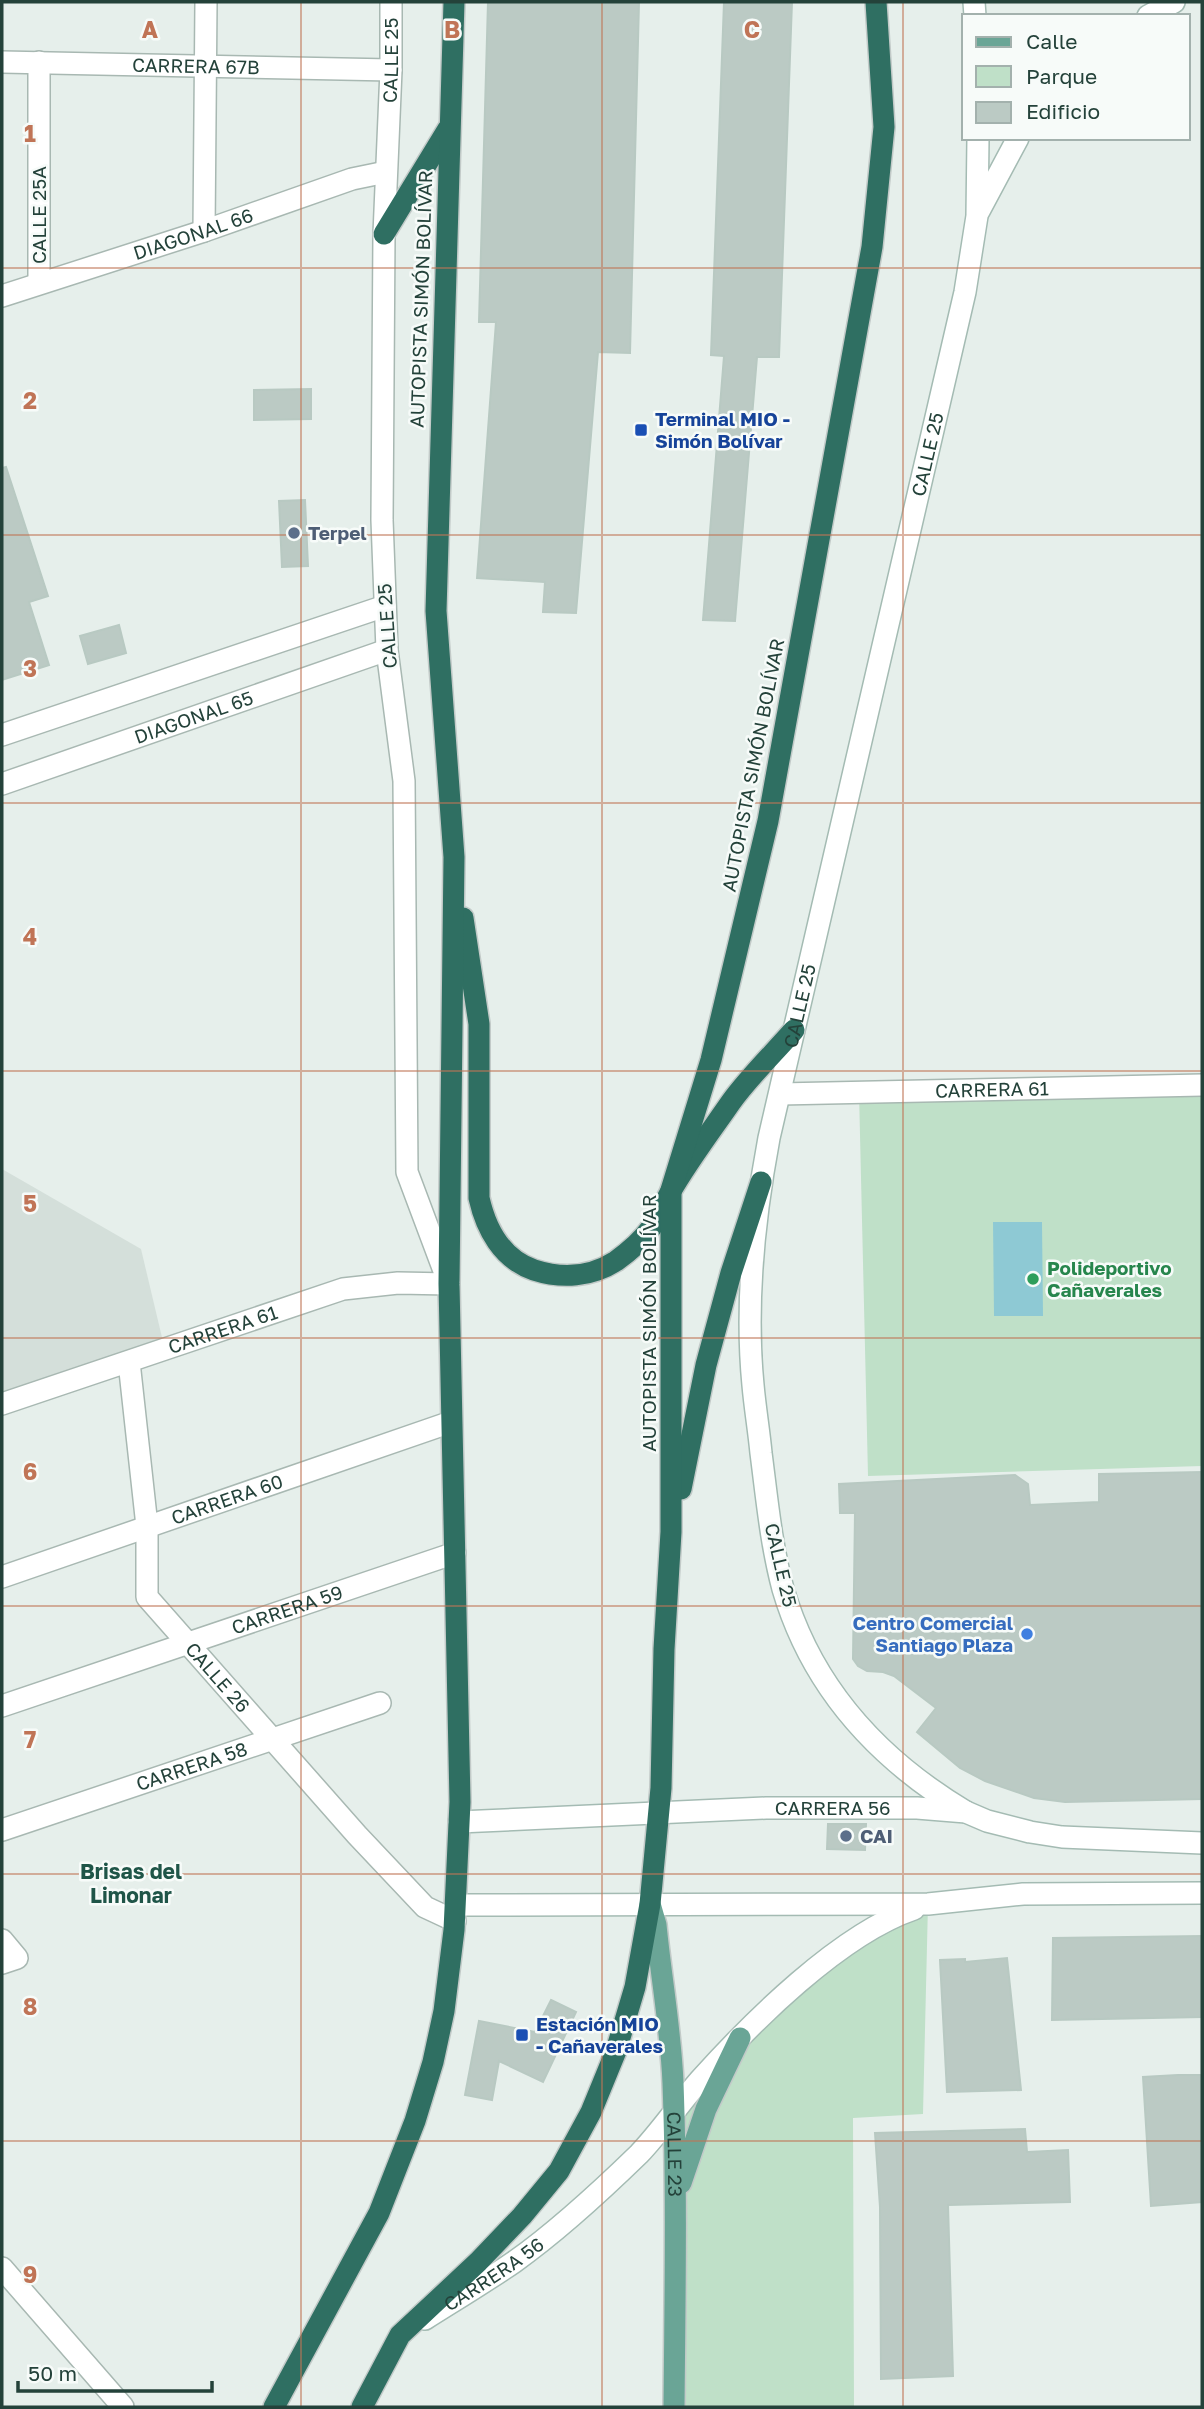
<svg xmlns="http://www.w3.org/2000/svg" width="1204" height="2409" viewBox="0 0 1204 2409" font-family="'Golos Text',sans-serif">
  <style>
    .built { fill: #d4dfda }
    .green { fill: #bfe0c8 }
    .water { fill: #8ec9d4 }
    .building { fill: #bbcac4; stroke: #b8c9c2; stroke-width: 2 }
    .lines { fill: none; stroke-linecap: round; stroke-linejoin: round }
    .street-casing { stroke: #a8b8b2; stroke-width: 24 }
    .secondary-casing { stroke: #a4bbb3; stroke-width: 24 }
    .primary-casing { stroke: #c2cac8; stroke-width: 24 }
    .highway-casing { stroke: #c2cac8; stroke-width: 24 }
    .street { stroke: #fff; stroke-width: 21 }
    .secondary { stroke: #fff; stroke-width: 21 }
    .primary { stroke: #6aa596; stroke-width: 21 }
    .highway { stroke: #2f6f62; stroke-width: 21 }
    .grid { fill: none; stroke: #c07456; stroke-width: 2; stroke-opacity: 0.55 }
    .transit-dot { fill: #1a4fb4; stroke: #f7fbf9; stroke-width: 2.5 }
    .service-dot { fill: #5c6f8a; stroke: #f7fbf9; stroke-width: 2.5 }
    .leisure-dot { fill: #2e9e5b; stroke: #f7fbf9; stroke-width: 2.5 }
    .shop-dot { fill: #3f7fe0; stroke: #f7fbf9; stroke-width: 2.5 }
    .labels { text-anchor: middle; stroke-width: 5; stroke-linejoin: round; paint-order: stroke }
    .street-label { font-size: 19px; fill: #24423a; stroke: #f7fbf9 }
    .transit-label { font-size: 19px; font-weight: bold; fill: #164399; stroke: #f7fbf9; text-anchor: start }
    .service-label { font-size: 19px; font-weight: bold; fill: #4e5e75; stroke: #f7fbf9; text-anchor: start }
    .leisure-label { font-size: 19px; font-weight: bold; fill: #27864d; stroke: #f7fbf9; text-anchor: start }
    .shop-label { font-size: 19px; font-weight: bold; fill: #366cbe; stroke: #f7fbf9; text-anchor: end }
    .neighbourhood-label { font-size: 21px; font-weight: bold; fill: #1f5548; stroke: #f7fbf9 }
    .grid-label { font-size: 23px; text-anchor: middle; font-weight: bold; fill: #c07456; stroke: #f7fbf9; stroke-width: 5; stroke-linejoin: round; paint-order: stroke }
  </style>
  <rect width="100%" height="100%" fill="#e6efeb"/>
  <polygon class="built" points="2,1169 141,1249 165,1350 2,1404"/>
  <g class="green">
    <polygon points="1202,1085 1202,1466 868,1476 859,1092"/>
    <polygon points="928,1904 923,2114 853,2118 854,2407 674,2407 673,2140 700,2079 779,1999"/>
  </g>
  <polygon class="water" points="993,1222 1042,1222 1043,1316 994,1316"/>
  <g class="building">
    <polygon points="488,2 639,2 630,353 598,352 576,613 543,612 545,582 477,578 496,322 479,322"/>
    <polygon points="724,2 792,2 779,357 757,357 735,621 703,620 724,356 711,355"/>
    <polygon points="311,389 311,419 254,420 254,390"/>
    <polygon points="6,467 48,596 29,602 49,665 2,680 2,468"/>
    <polygon points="305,500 308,566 282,567 279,501"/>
    <polygon points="119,625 126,653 88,664 80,636"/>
    <polygon points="1202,1472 1202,1799 1065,1802 1034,1798 985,1781 960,1768 917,1732 936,1708 894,1676 883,1672 867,1671 858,1666 853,1659 855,1513 840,1513 839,1484 1015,1475 1028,1484 1030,1505 1099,1502 1099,1474"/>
    <polygon points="828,1824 866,1824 865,1850 827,1849"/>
    <polygon points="1202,1936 1202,2017 1052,2020 1053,1938"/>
    <polygon points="1007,1958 1021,2090 947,2092 940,1960 965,1959 965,1962"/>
    <polygon points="551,2000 576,2012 543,2082 499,2061 492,2100 465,2095 479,2021 535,2032"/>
    <polygon points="1178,2075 1202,2075 1202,2202 1151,2206 1143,2077"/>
    <polygon points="1025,2129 1027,2152 1068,2150 1070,2202 948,2205 953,2376 881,2379 880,2207 875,2133"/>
  </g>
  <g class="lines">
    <defs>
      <g id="street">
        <path id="s1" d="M2 62 391 70"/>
        <polyline points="204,231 206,2"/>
        <polyline points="39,283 39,62"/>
        <path id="s2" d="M2 296 204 231 352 179 386 172"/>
        <polyline points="2,735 385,606"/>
        <path id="s3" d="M2 784 387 650"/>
        <path id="s4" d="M780 1094 1202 1085"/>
        <path id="s5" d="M129 1362 147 1526V1597L357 1835 425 1907 455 1921"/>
        <path id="s6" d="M2 1404 343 1289 398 1283 449 1284 407 1172 404 781 387 650 382 520 384 234 391 70V2"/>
        <path id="s7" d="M2 1577 451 1422"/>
        <path id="s8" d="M2 1706 455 1553"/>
        <path id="s9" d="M2 1830 380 1703"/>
        <polyline points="2,1940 17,1958 2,1963"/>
        <polyline points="2,2268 123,2407"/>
      </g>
      <g id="secondary">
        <polyline points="974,2 975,16"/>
        <polyline points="1148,16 1174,2"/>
        <polyline points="979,211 1018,138"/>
        <path id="s10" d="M966 1812C879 1760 812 1688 783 1589 771 1544 767 1499 761 1453 759 1431 755 1408 753 1385 745 1303 754 1218 769 1138L965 292 977 216 978 138"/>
        <path id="s11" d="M459 1822 766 1808H917L966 1812 987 1821 1030 1832 1062 1837 1202 1843"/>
        <polyline points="456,1905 928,1904 1023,1894 1202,1893"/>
        <path id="s12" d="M425 2319C455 2300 485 2282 514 2262 555 2233 603 2189 639 2154 661 2131 679 2104 700 2080 752 2022 840 1934 914 1909"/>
      </g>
      <g id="primary">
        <path id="s13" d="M650 1904 656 1925C661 1977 671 2031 673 2083 677 2191 675 2299 674 2407"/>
        <polyline points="681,2183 706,2109 740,2038"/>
      </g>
      <g id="highway">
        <polyline points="384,234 448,129"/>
        <path d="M463 918 479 1024V1198C486 1229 502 1259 534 1270 562 1279 591 1277 616 1261 627 1253 643 1239 651 1228 659 1217 664 1203 671 1191 689 1160 711 1131 731 1102 749 1077 773 1054 794 1030"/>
        <polyline points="681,1489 706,1365 731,1273 761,1182"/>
        <polyline points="274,2407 379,2213 415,2121 433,2062 444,2011 454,1930 460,1802 449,1284 454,857 436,611 454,2"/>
        <polyline points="362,2407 400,2335 478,2262 522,2216 559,2171 591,2112 616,2051 635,1987 650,1904 661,1788 664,1649 671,1532 671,1190 711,1060 768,821 872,247 884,127 876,2"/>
      </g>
    </defs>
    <use href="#street" class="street-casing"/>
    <use href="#secondary" class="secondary-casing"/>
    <use href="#primary" class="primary-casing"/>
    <use href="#highway" class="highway-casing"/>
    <use href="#street" class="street"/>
    <use href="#secondary" class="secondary"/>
    <use href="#primary" class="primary"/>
    <use href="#highway" class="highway"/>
  </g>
  <path class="grid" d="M301 2V2407M602 2V2407M903 2V2407M2 268H1202M2 535H1202M2 803H1202M2 1071H1202M2 1338H1202M2 1606H1202M2 1874H1202M2 2141H1202"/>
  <g class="transit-dot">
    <rect x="634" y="423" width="14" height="14" rx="3.5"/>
    <rect x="515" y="2028" width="14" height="14" rx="3.5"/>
  </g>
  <g class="service-dot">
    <circle cx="294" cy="533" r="7"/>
    <circle cx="846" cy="1836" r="7"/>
  </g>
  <circle class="leisure-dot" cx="1033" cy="1279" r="7"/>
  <circle class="shop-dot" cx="1027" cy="1634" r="7"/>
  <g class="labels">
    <g class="street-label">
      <text dy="7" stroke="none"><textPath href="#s6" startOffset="1699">CALLE 25</textPath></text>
      <text dy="7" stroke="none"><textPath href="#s1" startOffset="194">CARRERA 67B</textPath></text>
      <text transform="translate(39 215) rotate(-90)" y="7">CALLE 25A</text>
      <text dy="7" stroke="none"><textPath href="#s2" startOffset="201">DIAGONAL 66</textPath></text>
      <text transform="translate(421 299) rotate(-88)" y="7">AUTOPISTA SIMÓN BOLÍVAR</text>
      <text dy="7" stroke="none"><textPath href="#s10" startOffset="1452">CALLE 25</textPath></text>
      <text transform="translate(387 626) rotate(-94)" y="7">CALLE 25</text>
      <text dy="7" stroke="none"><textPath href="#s3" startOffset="203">DIAGONAL 65</textPath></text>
      <text transform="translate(753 765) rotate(-79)" y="7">AUTOPISTA SIMÓN BOLÍVAR</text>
      <text dy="7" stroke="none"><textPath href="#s10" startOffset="886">CALLE 25</textPath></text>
      <text dy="7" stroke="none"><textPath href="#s4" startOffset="212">CARRERA 61</textPath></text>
      <text transform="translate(649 1323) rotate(-90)" y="7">AUTOPISTA SIMÓN BOLÍVAR</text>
      <text dy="7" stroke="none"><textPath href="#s6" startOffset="233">CARRERA 61</textPath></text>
      <text dy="7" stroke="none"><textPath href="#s7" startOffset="238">CARRERA 60</textPath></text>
      <text transform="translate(781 1565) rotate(77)" y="7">CALLE 25</text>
      <text dy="7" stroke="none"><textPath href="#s8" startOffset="301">CARRERA 59</textPath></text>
      <text dy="7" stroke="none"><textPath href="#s5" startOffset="343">CALLE 26</textPath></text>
      <text dy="7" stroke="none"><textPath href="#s9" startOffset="200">CARRERA 58</textPath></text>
      <text dy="7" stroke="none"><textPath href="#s11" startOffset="374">CARRERA 56</textPath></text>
      <text dy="7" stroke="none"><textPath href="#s13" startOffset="252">CALLE 23</textPath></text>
      <text dy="7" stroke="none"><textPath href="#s12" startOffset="82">CARRERA 56</textPath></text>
    </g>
    <g class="transit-label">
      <text x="655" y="426">Terminal MIO -<tspan x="655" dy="22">Simón Bolívar</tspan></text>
      <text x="536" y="2031">Estación MIO<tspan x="536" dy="22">- Cañaverales</tspan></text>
    </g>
    <g class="service-label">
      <text x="308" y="540">Terpel</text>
      <text x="860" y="1843">CAI</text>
    </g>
    <g class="leisure-label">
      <text x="1047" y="1275">Polideportivo<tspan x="1047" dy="22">Cañaverales</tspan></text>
    </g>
    <g class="shop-label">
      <text x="1013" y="1630">Centro Comercial<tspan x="1013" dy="22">Santiago Plaza</tspan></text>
    </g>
    <g class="neighbourhood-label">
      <text x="131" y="1879">Brisas del<tspan x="131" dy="24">Limonar</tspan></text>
    </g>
  </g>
  <g class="grid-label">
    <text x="150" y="38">A</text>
    <text x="452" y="38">B</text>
    <text x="752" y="38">C</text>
    <text x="30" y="142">1</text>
    <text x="30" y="409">2</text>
    <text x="30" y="677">3</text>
    <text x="30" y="945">4</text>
    <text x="30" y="1212">5</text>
    <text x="30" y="1480">6</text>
    <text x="30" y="1748">7</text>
    <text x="30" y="2015">8</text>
    <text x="30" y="2283">9</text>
  </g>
  <rect width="1204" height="2409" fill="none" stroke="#24423a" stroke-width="7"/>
  <rect x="962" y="14" width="228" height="126" fill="#f7fbf9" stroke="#a3b1ad" stroke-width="2"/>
  <rect x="976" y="37" width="35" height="10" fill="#6aa596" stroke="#a3b1ad" stroke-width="2"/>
  <text x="1026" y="49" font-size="21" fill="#24423a">Calle</text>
  <rect x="976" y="66" width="35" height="21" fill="#bfe0c8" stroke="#a3b1ad" stroke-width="2"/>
  <text x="1026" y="84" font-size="21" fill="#24423a">Parque</text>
  <rect x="976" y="102" width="35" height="21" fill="#bbcac4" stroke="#a3b1ad" stroke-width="2"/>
  <text x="1026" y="119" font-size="21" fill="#24423a">Edificio</text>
  <path d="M18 2381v10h194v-10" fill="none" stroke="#24423a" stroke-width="3.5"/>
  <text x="28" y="2381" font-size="21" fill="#24423a" stroke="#f7fbf9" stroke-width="5" paint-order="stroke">50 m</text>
</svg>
